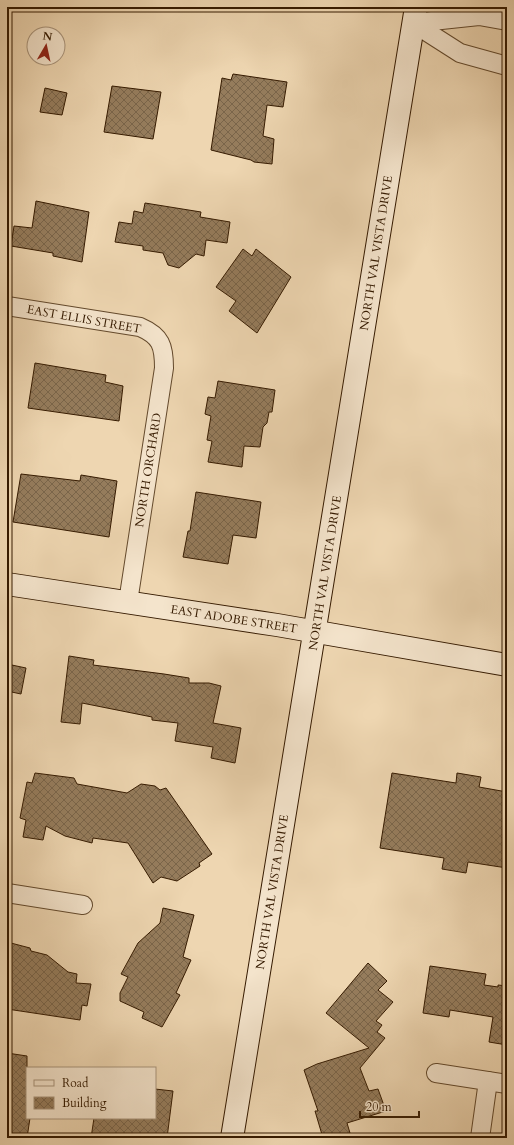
<svg xmlns="http://www.w3.org/2000/svg" width="514" height="1145" viewBox="0 0 514 1145" font-family="Cardo,serif">
  <style>
    .building { fill: url(#building-cross-hatch); stroke: #351a00 }
    .lines { fill: none; stroke-linecap: round; stroke-linejoin: round }
    .street-casing { stroke: #63492c; stroke-width: 20 }
    .secondary-casing { stroke: #351a00; stroke-width: 24 }
    .street { stroke: #f4e4cc; stroke-width: 18 }
    .secondary { stroke: #f4e4cc; stroke-width: 22 }
    .labels { text-anchor: middle; stroke-width: 4; stroke-linejoin: round; paint-order: stroke }
    .street-label { font-size: 12px; fill: #351a00; stroke: #f4e4cc }
  </style>
  <defs>
    <pattern id="building-cross-hatch" width="8" height="8" patternUnits="userSpaceOnUse"><rect width="8" height="8" fill="#957c5c"/><path d="M0 0l8 8M0 8l8-8" fill="none" stroke="#7a654a"/></pattern>
  </defs>
  <rect width="100%" height="100%" fill="#eed6b1"/>
  <filter id="stains"><feTurbulence type="fractalNoise" baseFrequency=".005" numOctaves="4"/><feColorMatrix values="0 0 0 0 .2 0 0 0 0 .09 0 0 0 0 .02 0 0 0 .5 -.17"/></filter>
  <radialGradient id="worn" r=".72"><stop offset=".6" stop-color="#630" stop-opacity="0"/><stop offset="1" stop-color="#630" stop-opacity=".3"/></radialGradient>
  <g class="building">
    <polygon points="233,74 287,82 283,107 267,105 263,136 274,139 272,164 254,162 251,160 211,150 222,78 231,80"/>
    <polygon points="112,86 161,92 153,139 104,132"/>
    <polygon points="45,88 67,93 62,115 40,112"/>
    <polygon points="36,201 89,212 82,262 53,256 53,253 11,246 14,226 32,228"/>
    <polygon points="145,203 201,212 200,217 230,222 227,243 206,240 204,256 196,254 179,268 168,265 163,253 143,250 143,246 115,242 119,222 132,224 134,211 143,213"/>
    <polygon points="243,249 252,256 256,249 291,277 257,333 229,311 236,301 216,287"/>
    <polygon points="35,363 106,375 105,382 123,386 119,421 28,408"/>
    <polygon points="218,381 275,390 272,412 269,412 267,423 263,427 260,447 244,446 242,467 208,462 212,441 207,440 211,416 205,414 208,397 215,398"/>
    <polygon points="21,474 80,481 81,475 117,481 109,537 13,522"/>
    <polygon points="196,492 261,502 256,538 233,535 228,564 183,557 188,531 190,531"/>
    <polygon points="69,656 94,660 93,665 164,674 189,678 189,683 209,683 221,686 213,723 241,728 235,763 211,758 213,747 175,741 178,723 152,720 152,717 82,703 80,724 61,722"/>
    <polygon points="7,664 26,668 21,694 7,691"/>
    <polygon points="35,773 74,778 77,784 127,793 141,784 155,786 160,790 166,788 212,854 199,863 200,866 177,881 161,877 153,883 128,843 93,838 92,843 65,836 46,826 43,840 23,837 26,820 20,818 27,782 32,783"/>
    <polygon points="392,773 456,783 457,773 481,777 479,787 507,792 507,868 468,862 466,873 442,869 444,858 380,848"/>
    <polygon points="163,908 194,915 183,957 191,960 176,993 180,995 162,1027 142,1018 144,1012 120,1001 120,993 128,977 121,974 138,943 160,923"/>
    <polygon points="7,942 30,948 31,951 47,955 68,972 77,974 76,983 91,984 87,1006 82,1005 80,1020 7,1009"/>
    <polygon points="368,963 387,981 378,990 393,1002 376,1021 382,1025 377,1032 385,1038 360,1068 369,1091 378,1089 386,1111 347,1123 350,1133 341,1138 323,1138 315,1111 318,1111 304,1070 317,1064 369,1048 326,1013"/>
    <polygon points="430,966 486,974 484,985 498,987 498,985 507,986 507,1045 489,1042 493,1017 450,1010 449,1017 423,1013"/>
    <polygon points="7,1053 27,1056 27,1118 30,1118 27,1138 7,1135"/>
    <polygon points="155,1089 173,1091 167,1138 91,1138 94,1118 155,1118"/>
  </g>
  <g class="lines">
    <defs>
      <g id="street">
        <polyline points="413,23 460,53 507,66"/>
        <polyline points="413,23 479,16 507,21"/>
        <path d="M7 306 140 327C161 336 164 346 164 368L128 602"/>
        <polyline points="7,893 83,905"/>
        <polyline points="436,1073 507,1084"/>
        <polyline points="480,1138 488,1081"/>
      </g>
      <g id="secondary">
        <polyline points="7,584 277,625 507,665"/>
        <polyline points="232,1138 416,7"/>
      </g>
    </defs>
    <use href="#street" class="street-casing"/>
    <use href="#secondary" class="secondary-casing"/>
    <use href="#street" class="street"/>
    <use href="#secondary" class="secondary"/>
  </g>
  <g class="labels">
    <g class="street-label">
      <text transform="translate(376 253) rotate(-81)" y="4">NORTH VAL VISTA DRIVE</text>
      <text transform="translate(84 319) rotate(10)" y="4">EAST ELLIS STREET</text>
      <text transform="translate(148 470) rotate(-81)" y="4">NORTH ORCHARD</text>
      <text transform="translate(325 573) rotate(-81)" y="4">NORTH VAL VISTA DRIVE</text>
      <text transform="translate(234 619) rotate(9)" y="4">EAST ADOBE STREET</text>
      <text transform="translate(272 892) rotate(-81)" y="4">NORTH VAL VISTA DRIVE</text>
    </g>
  </g>
  <rect width="514" height="1145" fill="none" stroke="#eed6b1" stroke-width="24"/>
  <rect x="8" y="8" width="498" height="1129" fill="none" stroke="#351a00" stroke-width="2"/>
  <rect x="12" y="12" width="490" height="1121" fill="none" stroke="#351a00"/>
  <rect x="26" y="1067" width="130" height="52" fill="#f4e4cc" stroke="#a8937a"/>
  <rect x="34" y="1080" width="20" height="6" fill="#f4e4cc" stroke="#a8937a"/>
  <text x="62" y="1087" font-size="12" fill="#351a00">Road</text>
  <rect x="34" y="1097" width="20" height="12" fill="url(#building-cross-hatch)" stroke="#a8937a"/>
  <text x="62" y="1107" font-size="12" fill="#351a00">Building</text>
  <g transform="translate(46 46) rotate(9)"><circle r="19" fill="#f4e4cc" stroke="#a8937a"/>
  <path d="M0-3L7 15L0 10L-7 15Z" fill="#8f2418"/>
  <text y="-6" font-size="11" font-weight="bold" text-anchor="middle" fill="#351a00">N</text>
  </g>
  <path d="M360 1111v6h59v-6" fill="none" stroke="#351a00" stroke-width="2"/>
  <text x="366" y="1111" font-size="12" fill="#351a00" stroke="#f4e4cc" stroke-width="3" paint-order="stroke">20 m</text>
  <rect width="100%" height="100%" filter="url(#stains)"/>
  <rect width="100%" height="100%" fill="url(#worn)"/>
</svg>
